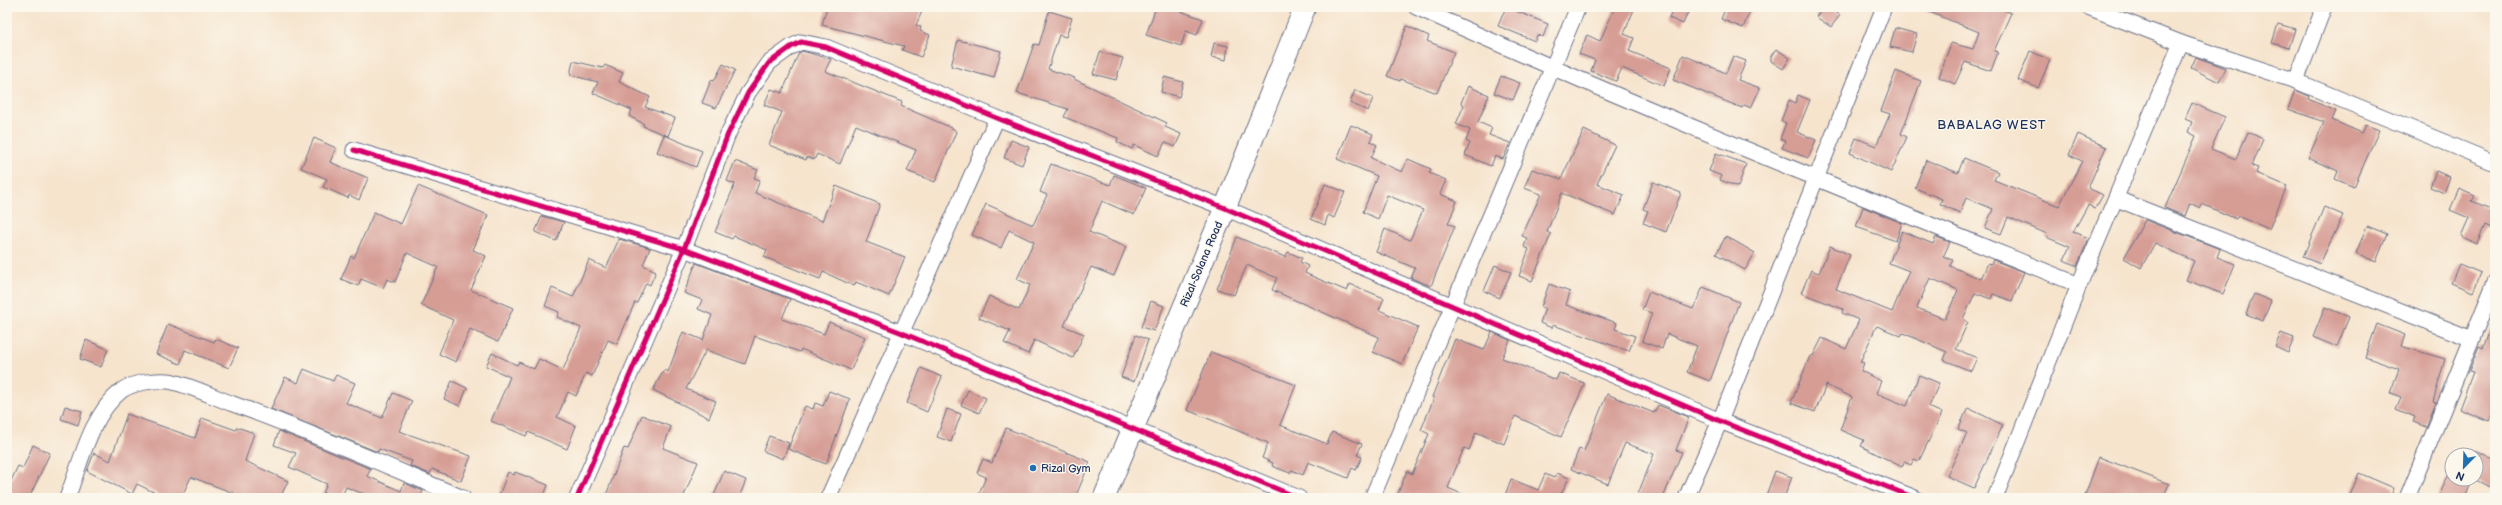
<svg xmlns="http://www.w3.org/2000/svg" width="2502" height="505" viewBox="0 0 2502 505" font-family="'Balsamiq Sans',sans-serif">
  <style>
    .building { fill: #d69d95; fill-rule: evenodd }
    .lines { fill: none; stroke-linecap: round; stroke-linejoin: round }
    .minor-casing { stroke: #686e85; stroke-width: 17 }
    .secondary-casing { stroke: #686e85; stroke-width: 23 }
    .minor { stroke: #fff; stroke-width: 15 }
    .secondary { stroke: #fff; stroke-width: 21 }
    .cycleway-casing { stroke: #fbf7ec; stroke-width: 8 }
    .cycleway { stroke: #d6006c; stroke-width: 5 }
    .poi-dot { fill: #1f6fb2; stroke: #fbf7ec; stroke-width: 1.5 }
    .labels { text-anchor: middle; stroke-width: 3; stroke-linejoin: round; paint-order: stroke }
    .street-label { font-size: 11px; fill: #1b2f5e; stroke: #fbf7ec }
    .poi-label { font-size: 11px; fill: #1b2f5e; stroke: #fbf7ec; text-anchor: start }
    .quarter-label { font-size: 13px; letter-spacing: 1px; fill: #1b2f5e; stroke: #fbf7ec }
  </style>
  <rect width="100%" height="100%" fill="#fbf7ec"/>
  <filter id="ink" filterUnits="userSpaceOnUse"><feTurbulence type="fractalNoise" baseFrequency=".025" numOctaves="2"/><feDisplacementMap in="SourceGraphic" scale="8" xChannelSelector="R" yChannelSelector="G"/><feConvolveMatrix kernelMatrix="1 2 1 2 8 2 1 2 1" color-interpolation-filters="sRGB"/></filter>
  <filter id="wash" filterUnits="userSpaceOnUse"><feTurbulence type="fractalNoise" baseFrequency=".012" numOctaves="4" result="noise"/><feDisplacementMap in="SourceGraphic" scale="16" xChannelSelector="R" yChannelSelector="G"/><feGaussianBlur stdDeviation="0.9" result="paint"/><feColorMatrix in="noise" values="0 0 0 0 0 0 0 0 0 0 0 0 0 0 0 0 0 1.4 0 .05"/><feComposite in="paint" operator="in"/></filter>
  <g filter="url(#wash)">
    <rect width="100%" height="100%" fill="#f6e4cd"/>
    <g id="blocks">
      <g class="building">
        <polygon points="827,7 924,7 916,25 921,27 920,31 930,35 921,57 902,50 904,46 822,25"/>
        <polygon points="1156,7 1169,7 1203,19 1197,35 1186,31 1181,46 1146,35"/>
        <polygon points="1506,7 1548,24 1543,37 1537,35 1535,41 1498,26"/>
        <polygon points="1615,7 1635,7 1624,34 1634,38 1629,51 1671,68 1664,86 1622,68 1616,81 1591,71 1595,60 1579,54 1587,35 1600,41"/>
        <polygon points="1673,7 1690,7 1683,24 1669,18"/>
        <polygon points="1726,7 1740,7 1750,11 1743,28 1721,19"/>
        <polygon points="1823,7 1828,7 1840,15 1831,27 1816,17"/>
        <polygon points="1917,7 1997,7 2011,13 1994,51 1998,52 1991,71 1965,62 1955,84 1939,77 1951,43 1973,49 1979,32"/>
        <polygon points="1049,11 1072,18 1066,37 1059,35 1048,69 1075,78 1074,79 1167,123 1165,127 1181,134 1175,147 1165,142 1158,156 1134,145 1132,149 1117,142 1118,138 1064,117 1068,109 1017,93 1034,44 1039,45"/>
        <polygon points="2278,24 2295,29 2289,48 2272,43"/>
        <polygon points="1407,26 1429,36 1427,41 1454,52 1437,93 1401,79 1400,81 1387,76"/>
        <polygon points="1895,28 1917,34 1912,52 1890,47"/>
        <polygon points="958,40 1001,51 994,78 951,66"/>
        <polygon points="1214,43 1228,46 1226,60 1211,57"/>
        <polygon points="1776,49 1790,58 1783,69 1771,61 1771,56"/>
        <polygon points="802,51 831,59 825,71 902,102 901,106 954,129 956,132 935,182 907,171 916,150 856,125 840,164 817,154 814,160 807,157 806,160 769,145 782,112 764,105 771,89 782,93 799,53"/>
        <polygon points="2030,51 2050,60 2038,88 2018,80"/>
        <polygon points="1100,52 1123,58 1116,80 1093,74"/>
        <polygon points="1683,55 1726,73 1733,56 1746,61 1738,80 1760,88 1751,108 1744,105 1742,108 1673,80"/>
        <polygon points="2196,57 2226,68 2219,82 2191,68"/>
        <polygon points="573,61 603,68 605,65 623,73 619,82 650,97 645,107 675,118 668,136 643,126 644,124 629,116 632,110 593,93 598,82 570,75"/>
        <polygon points="723,64 735,70 716,108 702,103 711,80 714,81"/>
        <polygon points="1896,71 1921,81 1901,134 1907,137 1891,172 1850,153 1856,138 1876,146 1890,114 1881,111"/>
        <polygon points="1501,76 1520,83 1513,100 1494,93"/>
        <polygon points="1164,77 1183,82 1179,97 1161,92"/>
        <polygon points="1468,86 1489,95 1478,122 1492,128 1489,135 1510,143 1503,159 1495,156 1491,166 1465,155 1470,143 1466,141 1470,130 1456,124 1464,105 1461,103"/>
        <polygon points="1355,90 1373,98 1368,111 1350,103"/>
        <polygon points="2295,90 2309,96 2308,99 2336,111 2332,120 2362,133 2366,125 2379,130 2354,187 2335,179 2338,171 2308,158 2324,122 2288,109"/>
        <polygon points="1798,95 1810,100 1797,132 1816,140 1808,158 1782,148 1785,141 1780,139 1786,123 1781,121 1789,100 1795,103"/>
        <polygon points="2192,103 2225,117 2211,149 2236,159 2248,132 2263,139 2252,166 2258,168 2256,173 2287,186 2269,229 2238,216 2236,219 2202,204 2200,208 2190,203 2185,216 2165,208 2196,136 2188,132 2192,122 2185,119"/>
        <polygon points="1351,125 1373,134 1370,141 1377,145 1371,158 1402,172 1408,159 1431,169 1429,173 1446,180 1440,194 1457,201 1448,224 1455,226 1431,286 1411,278 1415,268 1376,252 1385,229 1410,240 1423,210 1387,195 1378,219 1363,212 1377,176 1337,159"/>
        <polygon points="1584,130 1615,145 1597,184 1624,195 1615,215 1562,193 1547,232 1551,234 1532,281 1519,276 1529,249 1524,247 1527,238 1522,236 1541,194 1524,188 1532,169 1561,179"/>
        <polygon points="2078,134 2106,147 2088,188 2103,195 2095,209 2088,205 2073,232 2089,238 2077,266 2064,260 2070,247 2046,237 2047,234 2008,217 2001,234 1985,228 1993,209 1966,198 1960,213 1940,204 1942,199 1915,188 1926,160 1958,173 1964,158 1998,172 1994,180 2059,206 2082,161 2069,155"/>
        <polygon points="664,135 702,151 696,167 657,152"/>
        <polygon points="314,138 336,148 330,162 368,178 359,200 349,195 348,198 323,187 327,179 301,168"/>
        <polygon points="1011,140 1029,147 1022,165 1004,158"/>
        <polygon points="1716,153 1746,164 1738,187 1720,180 1722,176 1709,171"/>
        <polygon points="735,161 758,170 754,178 760,180 755,193 822,221 836,186 880,204 866,242 905,257 889,296 856,282 854,286 823,272 820,279 764,257 767,250 734,236 732,239 715,232 735,184 727,181"/>
        <polygon points="1051,164 1110,185 1114,175 1146,188 1134,215 1102,201 1089,232 1126,247 1114,276 1091,267 1078,295 1064,326 1084,334 1073,358 1034,340 1028,354 1004,343 1010,331 979,318 989,296 1019,310 1030,285 1017,279 1034,242 1009,230 1001,248 972,235 986,204 1033,225 1047,195 1040,192"/>
        <polygon points="2436,171 2450,177 2444,193 2430,187"/>
        <polygon points="1653,182 1681,193 1666,232 1643,223 1648,211 1643,209"/>
        <polygon points="1325,184 1345,192 1334,218 1328,215 1325,225 1311,219"/>
        <polygon points="418,186 488,215 473,250 486,256 471,290 513,308 498,342 470,329 456,362 439,354 453,320 421,305 438,267 407,253 395,282 387,279 383,288 361,279 358,286 341,279 351,256 354,258 374,212 401,224"/>
        <polygon points="2459,189 2475,196 2472,201 2495,211 2495,230 2485,225 2477,243 2461,236 2469,218 2450,210"/>
        <polygon points="1863,207 1902,223 1896,241 1856,227"/>
        <polygon points="2324,207 2343,215 2320,264 2303,257"/>
        <polygon points="542,216 564,222 556,241 535,232"/>
        <polygon points="2145,220 2220,249 2217,257 2235,264 2223,294 2186,280 2194,261 2155,243 2141,268 2124,258"/>
        <polygon points="2367,226 2387,234 2376,262 2356,253"/>
        <path d="M1902 231 1933 244 1936 237 1950 242 1943 257 1953 260 1950 266 1981 279 1988 263 1991 264 1993 260 2024 272 2012 301 1993 294 1991 299 1975 293 1963 319 1968 322 1956 349 1977 358 1971 371 1944 360 1947 352 1903 333 1901 336 1877 326 1876 327 1860 362 1864 363 1861 371 1881 381 1876 393 1907 406 1919 375 1939 383 1929 407 1942 413 1919 461 1914 459 1911 465 1904 462 1902 467 1861 446 1864 440 1840 430 1852 397 1826 385 1815 412 1791 403 1810 356H1813L1822 338 1846 349 1859 320 1842 313 1843 309 1801 293 1811 270 1819 273 1830 246 1850 255 1836 289 1892 312 1909 271 1889 263ZM1930 278 1958 290 1945 319 1917 308Z"/>
        <polygon points="1726,236 1755,253 1745,270 1716,254"/>
        <polygon points="1237,237 1285,257 1288,252 1302,258 1300,262 1308,266 1305,273 1316,278 1347,291 1350,284 1384,298 1379,310 1418,327 1402,364 1373,352 1379,337 1272,290 1277,278 1247,265 1234,295 1217,289"/>
        <polygon points="619,239 650,248 643,265 656,271 650,285 646,283 637,303 635,302 617,344 608,340 592,376 586,373 576,396 568,392 557,417 576,426 567,449 528,432 526,436 491,421 510,377 486,366 492,353 517,365 519,362 534,369 539,359 563,370 581,328 557,317 559,312 545,306 552,288 573,297 589,260 606,268"/>
        <polygon points="696,263 790,299 782,319 824,334 829,322 865,337 851,370 801,349 800,352 755,336 745,364 706,350 686,389 716,401 709,418 653,390 664,370 668,372 683,332 703,340 712,315 698,309 702,300 684,293"/>
        <polygon points="2459,264 2481,273 2473,292 2451,283"/>
        <polygon points="1495,265 1511,272 1500,298 1484,291"/>
        <polygon points="1549,284 1570,292 1566,305 1617,323 1615,329 1635,336 1629,351 1553,325 1552,328 1540,323 1545,308 1541,307"/>
        <polygon points="1703,287 1739,302 1710,381 1687,372 1697,346 1667,334 1662,349 1642,341 1652,313 1642,310 1649,292 1693,309"/>
        <polygon points="2254,294 2271,301 2263,321 2246,314"/>
        <polygon points="1151,301 1164,306 1154,331 1141,327"/>
        <polygon points="2325,307 2349,317 2337,347 2313,337"/>
        <polygon points="2494,320 2495,408 2489,421 2459,409 2473,372 2469,371 2479,346 2483,348"/>
        <polygon points="168,324 214,342 216,339 238,348 229,368 185,350 180,364 156,354"/>
        <polygon points="2377,324 2405,335 2401,346 2445,359 2433,402 2436,403 2426,427 2413,422 2415,417 2396,409 2401,397 2390,393 2399,369 2365,357"/>
        <polygon points="1492,332 1510,340 1502,358 1556,380 1559,373 1584,383 1584,385 1561,437 1515,416 1504,444 1476,432 1469,450 1464,448 1448,488 1471,498 1396,498 1407,471 1412,474 1429,434 1421,430 1434,398 1432,397 1455,339 1484,350"/>
        <polygon points="2281,333 2294,338 2288,353 2275,347"/>
        <polygon points="1136,335 1148,340 1134,382 1121,377"/>
        <polygon points="86,340 108,349 101,367 80,359"/>
        <polygon points="1211,352 1296,385 1280,425 1327,444 1332,432 1362,444 1357,455 1362,457 1356,470 1352,468 1348,478 1308,462 1303,475 1292,470 1290,473 1272,466 1273,463 1262,458 1268,443 1187,410"/>
        <polygon points="921,368 942,377 927,412 907,403"/>
        <polygon points="304,369 333,381 336,375 355,383 346,403 382,418 393,393 412,401 399,431 471,456 461,481 432,469 430,474 410,466 412,461 379,449 378,452 271,409 285,377 298,383"/>
        <polygon points="452,381 467,388 460,406 444,399"/>
        <polygon points="968,390 986,398 979,413 961,405"/>
        <polygon points="829,391 850,399 826,464 788,449 805,406 813,409 815,403 823,406"/>
        <polygon points="1607,394 1654,413 1658,405 1689,417 1676,450 1682,452 1663,498 1647,498 1638,494 1654,454 1625,443 1608,484 1571,469 1579,449 1584,451"/>
        <polygon points="65,406 82,411 78,425 61,419"/>
        <polygon points="1968,408 2003,425 1974,488 1947,476 1967,433 1958,429"/>
        <polygon points="947,409 961,414 951,442 937,437"/>
        <polygon points="127,414 195,438 202,418 236,430 237,427 254,433 245,461 288,481 280,498 247,498 191,477 181,498 166,498 137,484 132,494 87,471 94,453 110,461"/>
        <polygon points="642,415 671,427 663,448 698,462 683,498 605,498 624,448 628,449"/>
        <polygon points="1006,428 1090,462 1075,498 977,498 986,477 977,473 983,459 992,463"/>
        <polygon points="279,431 371,469 367,476 401,491 404,483 423,491 420,498 374,498 346,487 341,498 321,498 327,484 289,467 296,453 274,445"/>
        <polygon points="769,436 789,443 783,459 763,451"/>
        <polygon points="33,445 50,453 29,498 16,498 7,494 7,489 18,466 23,468"/>
        <polygon points="2476,450 2495,460 2495,490 2476,480"/>
        <polygon points="2099,457 2169,484 2163,498 2084,498"/>
        <polygon points="724,471 746,480 739,498 713,498"/>
        <polygon points="1775,471 1792,477 1784,498 1765,498"/>
        <polygon points="508,472 514,475 515,472 548,485 543,498 498,498"/>
        <polygon points="1557,473 1569,478 1559,498 1504,498 1511,479 1538,490 1545,474 1554,478"/>
        <polygon points="2359,473 2394,488 2390,498 2349,498"/>
        <polygon points="2448,476 2470,486 2465,498 2438,498"/>
      </g>
    </g>
  </g>
  <g filter="url(#ink)">
    <use href="#blocks" fill-opacity="0" stroke="#686e85" stroke-width="1"/>
    <g class="lines">
      <defs>
        <g id="minor">
          <path d="M1416 7C1634 106 1857 195 2079 285"/>
          <polyline points="2088,7 2181,43 2296,81 2495,163"/>
          <polyline points="2296,81 2324,7"/>
          <polyline points="354,150 684,249 900,332 1299,498"/>
          <polyline points="2117,199 2472,339"/>
          <path d="M67 498C81 463 90 416 121 391 133 382 154 380 168 381 185 383 216 398 233 404 311 432 387 466 463 498"/>
          <polyline points="577,498 684,249 728,134 748,93 769,63 791,47 801,42 826,47 997,118 1225,208 1720,421 1915,498"/>
          <polyline points="828,498 997,118"/>
          <polyline points="1372,498 1578,7"/>
          <polyline points="1686,498 1720,421 1884,7"/>
          <polyline points="1995,498 2079,285 2181,43"/>
          <polyline points="2407,498 2495,282"/>
        </g>
        <polyline id="secondary" points="1104,498 1225,208 1305,7"/>
      </defs>
      <use href="#minor" class="minor-casing"/>
      <use href="#secondary" class="secondary-casing"/>
      <use href="#minor" class="minor"/>
      <use href="#secondary" class="secondary"/>
      <defs>
        <g id="cycleway">
          <polyline points="354,150 684,249 900,332 1299,498"/>
          <polyline points="577,498 684,249 728,134 748,93 769,63 791,47 801,42 826,47 997,118 1225,208 1720,421 1915,498"/>
        </g>
      </defs>
      <use href="#cycleway" class="cycleway-casing"/>
      <use href="#cycleway" class="cycleway"/>
    </g>
  </g>
  <circle class="poi-dot" cx="1033" cy="468" r="4"/>
  <g class="labels">
    <g class="street-label">
      <text transform="translate(1201 264) rotate(-67)" y="4">Rizal-Solana Road</text>
    </g>
    <g class="poi-label">
      <text x="1041" y="472">Rizal Gym</text>
    </g>
    <g class="quarter-label">
      <text x="1992" y="129">BABALAG WEST</text>
    </g>
  </g>
  <rect width="2502" height="505" fill="none" stroke="#fbf7ec" stroke-width="24"/>
  <g transform="translate(2464 467) rotate(203)"><circle r="19" fill="#fbf7ec" stroke="#a1a7b3"/>
  <path d="M0-3L7 15L0 10L-7 15Z" fill="#1f6fb2"/>
  <text y="-6" font-size="11" font-weight="bold" text-anchor="middle" fill="#1b2f5e">N</text>
  </g>
</svg>
